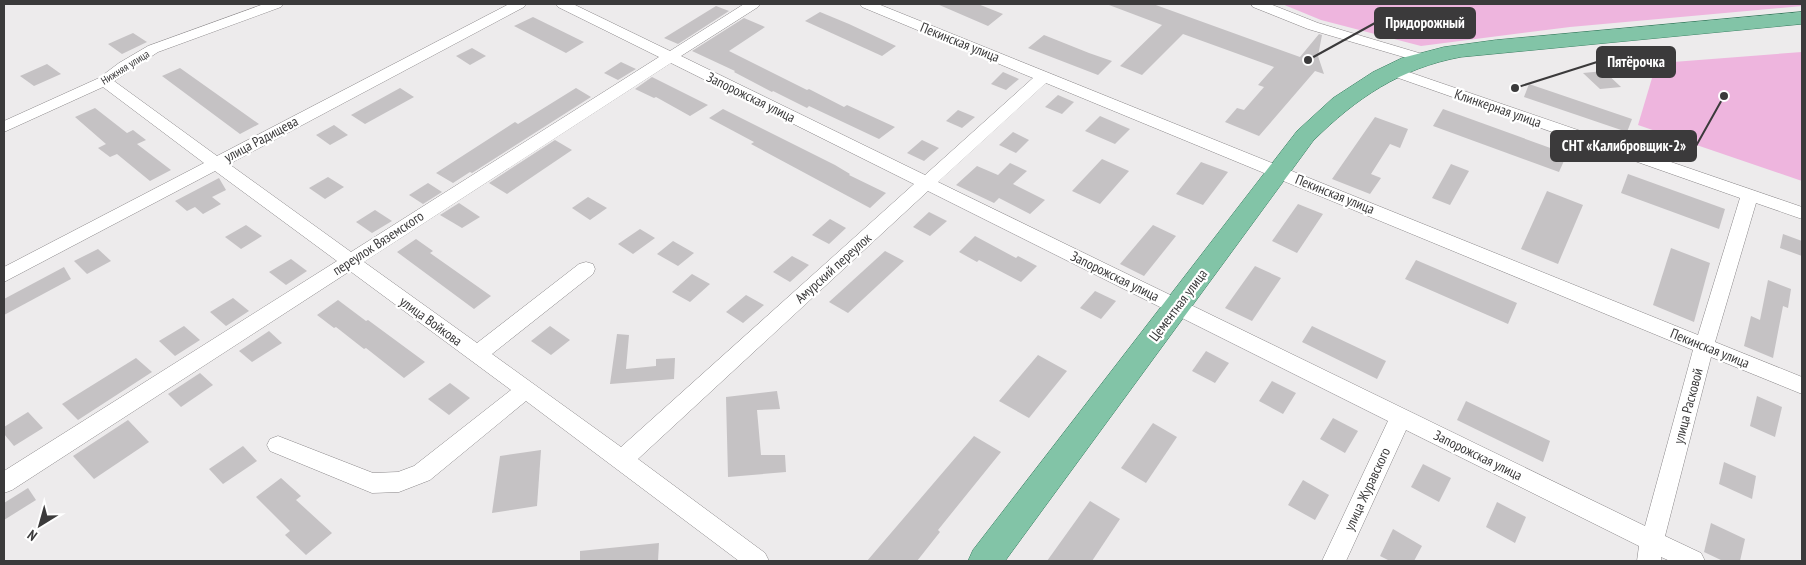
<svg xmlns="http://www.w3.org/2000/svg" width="1806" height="565" viewBox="0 0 1806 565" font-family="'PT Sans Narrow',sans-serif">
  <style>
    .green { fill: #eeb5de }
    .building { fill: #c5c2c4 }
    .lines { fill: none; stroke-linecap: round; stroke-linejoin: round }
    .street-casing { stroke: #8b888a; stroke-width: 1 }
    .primary-casing { stroke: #337a5c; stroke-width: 1 }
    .street { fill: #fff; fill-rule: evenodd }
    .primary { fill: #82c4a7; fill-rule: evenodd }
    .labels { text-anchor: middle; stroke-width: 4.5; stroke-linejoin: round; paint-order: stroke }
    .far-street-label { font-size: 11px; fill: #3b3a3b; stroke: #fff }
    .street-label { font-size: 14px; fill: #3b3a3b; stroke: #fff }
    .leader { fill: none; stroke: #3b3a3b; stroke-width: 2 }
    .callout-dot { fill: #3b3a3b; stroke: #fff; stroke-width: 2 }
    .callout { fill: #3b3a3b; stroke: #3b3a3b; stroke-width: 2 }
    .callout-label { font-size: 15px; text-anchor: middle; font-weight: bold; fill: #fff }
  </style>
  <rect width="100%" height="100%" fill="#edebec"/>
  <g class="green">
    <polygon points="1282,4 1802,4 1802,6 1570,27 1421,46 1321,20"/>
    <polygon points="1802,52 1802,181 1638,125 1655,68 1673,62"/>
  </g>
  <g class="building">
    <polygon points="937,4 978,4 1003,14 988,26"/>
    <polygon points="1110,4 1153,4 1300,57 1319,34 1322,35 1318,56 1324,74 1315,71 1259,136 1225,122 1237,108 1244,110 1264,87 1258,85 1274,67 1183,34 1142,75 1120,66 1162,25 1109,5"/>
    <polygon points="716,6 729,11 678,44 664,38"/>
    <polygon points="820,12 849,24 896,46 882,56 805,21"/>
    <polygon points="533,17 584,42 566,53 514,26"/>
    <polygon points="744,18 765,27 729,51 807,90 809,89 844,107 847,105 895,127 879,139 809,106 807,108 773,91 772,92 734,72 735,71 692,51"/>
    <polygon points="133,33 147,42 122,54 108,44"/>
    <polygon points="1044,35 1089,53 1112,61 1098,75 1028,48"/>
    <polygon points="472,48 486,56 470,65 456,56"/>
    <polygon points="621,62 636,69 618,80 604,73"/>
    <polygon points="47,64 61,74 34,86 20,76"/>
    <polygon points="180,68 211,90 259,124 240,134 162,76"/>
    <polygon points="1604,71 1621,87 1600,89 1583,73"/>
    <polygon points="1003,72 1019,79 1006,90 991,84"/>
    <polygon points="652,77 708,105 690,116 656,97 654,98 635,89"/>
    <polygon points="1529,84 1632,119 1627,132 1524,97"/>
    <polygon points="400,88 414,97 365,124 351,115"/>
    <polygon points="576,88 591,97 472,173 470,172 453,183 436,173 515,122 518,124"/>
    <polygon points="1058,95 1074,102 1062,114 1045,107"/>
    <polygon points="95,108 127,133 133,130 146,140 137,144 171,170 150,181 117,154 110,157 98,148 106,144 75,117"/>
    <polygon points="723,109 835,165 850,174 849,175 886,193 870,208 751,144 754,142 709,118"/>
    <polygon points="1443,109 1567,154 1559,172 1433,126"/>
    <polygon points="958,110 975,117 962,128 946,121"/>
    <polygon points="1100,116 1130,129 1115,144 1085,131"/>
    <polygon points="1375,117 1408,129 1400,148 1390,144 1371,174 1381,178 1370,194 1332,179"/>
    <polygon points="334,125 348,135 330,145 316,135"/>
    <polygon points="1013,132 1029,140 1016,153 999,145"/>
    <polygon points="555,140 572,150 507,194 489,183"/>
    <polygon points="922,140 939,148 924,161 907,153"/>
    <polygon points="1102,159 1129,171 1100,204 1072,191"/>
    <polygon points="1201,162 1228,172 1203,205 1176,194"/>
    <polygon points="1010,163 1027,171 1013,184 1045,200 1030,214 999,198 994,203 956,185 977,166 998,175"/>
    <polygon points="1451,164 1469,171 1450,205 1432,198"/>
    <polygon points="1628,174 1725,209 1719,229 1621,193"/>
    <polygon points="328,177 344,187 325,199 309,188"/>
    <polygon points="219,178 226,190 212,197 221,204 203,214 195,207 187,211 175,201"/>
    <polygon points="428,183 442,192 423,204 409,195"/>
    <polygon points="1547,191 1583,205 1558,264 1521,249"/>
    <polygon points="588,197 607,208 590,220 572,208"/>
    <polygon points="459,203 480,217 462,228 440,215"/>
    <polygon points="1298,204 1323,214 1297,253 1272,241"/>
    <polygon points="375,210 392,221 372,233 356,222"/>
    <polygon points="929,212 947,221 930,236 913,227"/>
    <polygon points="830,219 846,228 829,244 812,235"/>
    <polygon points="246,225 262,236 241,249 225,237"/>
    <polygon points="1153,225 1176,236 1144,276 1120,264"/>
    <polygon points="640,229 655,238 633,254 618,244"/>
    <polygon points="1783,234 1802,241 1802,256 1780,248"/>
    <polygon points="975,236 1016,258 1018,256 1037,266 1021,282 979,260 977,262 959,252"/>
    <polygon points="416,239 433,251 430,253 491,296 474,309 397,252"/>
    <polygon points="673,241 694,253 678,266 657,254"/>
    <polygon points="1671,248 1710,263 1694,322 1653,305"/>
    <polygon points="98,249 111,261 87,274 74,261"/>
    <polygon points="885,251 904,261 848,313 829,302"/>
    <polygon points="792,256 809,265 790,282 773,272"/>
    <polygon points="291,259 307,271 286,285 269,272"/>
    <polygon points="1416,260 1517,303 1508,324 1405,279"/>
    <polygon points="1255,266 1281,278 1252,321 1225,308"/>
    <polygon points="64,267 71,279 4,315 4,299"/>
    <polygon points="692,274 710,284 690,302 672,292"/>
    <polygon points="1768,280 1791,289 1788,308 1783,306 1773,358 1744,346 1751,316 1760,320"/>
    <polygon points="1095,291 1116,301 1101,319 1080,308"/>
    <polygon points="746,295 764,305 743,323 726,312"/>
    <polygon points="233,298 249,311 226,326 210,312"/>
    <polygon points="338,300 366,321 368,320 425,362 404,378 366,348 364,349 336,327 334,328 317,315"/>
    <polygon points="184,326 200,340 175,356 159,341"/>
    <polygon points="550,326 570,340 551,355 531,341"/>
    <polygon points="1312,326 1386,361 1377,379 1302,342"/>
    <polygon points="269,331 282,343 252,362 239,351"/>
    <polygon points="617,334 629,335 626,369 656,366 656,359 675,358 674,379 610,384"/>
    <polygon points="1206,351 1229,363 1215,383 1192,371"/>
    <polygon points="1038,355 1067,371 1029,418 999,401"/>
    <polygon points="136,358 152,372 78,420 62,404"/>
    <polygon points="200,373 213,385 181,407 168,394"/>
    <polygon points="1272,381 1296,393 1283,414 1259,401"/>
    <polygon points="450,383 470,398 449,415 428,399"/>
    <polygon points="777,391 780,409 757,410 761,455 785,455 786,472 728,477 726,397"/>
    <polygon points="1757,396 1782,407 1775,437 1750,426"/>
    <polygon points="1466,401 1550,441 1543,462 1457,420"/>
    <polygon points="28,412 43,428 14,446 4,434 4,427"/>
    <polygon points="1333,418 1358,431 1345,453 1320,439"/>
    <polygon points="128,420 149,442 94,479 73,456"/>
    <polygon points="1153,423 1177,437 1146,483 1121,468"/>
    <polygon points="974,436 1001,452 938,530 940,532 917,561 867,561"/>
    <polygon points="243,446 257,461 223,484 209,469"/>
    <polygon points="541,450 537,506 492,513 500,456"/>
    <polygon points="1724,462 1756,476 1752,499 1719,484"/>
    <polygon points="1423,464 1451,478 1439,502 1411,487"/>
    <polygon points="281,478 301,496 296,500 332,533 306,555 285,535 290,531 256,497"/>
    <polygon points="1303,480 1329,495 1315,520 1288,505"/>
    <polygon points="28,488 36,500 4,520 4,503"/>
    <polygon points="1090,501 1120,519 1092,561 1047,561"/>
    <polygon points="1497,502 1526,517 1515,543 1486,527"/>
    <polygon points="1711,523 1745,539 1740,561 1723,561 1704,552"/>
    <polygon points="1393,529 1422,546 1414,561 1390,561 1380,556"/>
    <polygon points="659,543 658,561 580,561 580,551"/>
  </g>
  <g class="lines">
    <defs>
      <g id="street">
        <path d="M264 4H283L281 7 158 52 114 81 217 156 509 4H526L524 7 229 164 351 252 659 57 558 7 556 4H573L670 51 744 4H760L758 7 681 56 925 175 1033 78 862 7 860 4H878L1698 335 1740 198 1387 74 1385 71 1387 68H1397L1802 207V219L1756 203 1715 342 1802 377V394L1711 357 1665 536 1701 553 1705 561H1670L1661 557V561H1637L1639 546 1406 430 1346 561H1322L1388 421 928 191 638 459 765 553 769 561H739L526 401 430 480 399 492 372 493 270 451 267 445 270 439 278 436 373 473 398 472 414 466 511 390 350 271 12 490 4 493V471L337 261 215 171 4 282V267L204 163 103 87 4 132V121L99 78 119 63 148 46ZM671 63 914 184 621 447 492 354 593 274 595 269 593 264 586 262 579 264 477 343 364 262ZM1046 83 1693 350 1645 526 938 182Z"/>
        <polygon points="1251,4 1270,4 1318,23 1429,56 1431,59 1429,62 1424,63 1308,29 1253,7"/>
      </g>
      <path id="primary" d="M1802 12V24L1461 57C1401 68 1356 98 1313 141L1005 561H968L973 550 1297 131 1333 98 1373 72 1402 58 1444 47 1496 40Z"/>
    </defs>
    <use href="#street" class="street-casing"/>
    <use href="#primary" class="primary-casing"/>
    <use href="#street" class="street"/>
    <use href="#primary" class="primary"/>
  </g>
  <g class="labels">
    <g class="far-street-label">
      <text transform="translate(125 67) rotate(-32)" y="4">Нижняя улица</text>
    </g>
    <g class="street-label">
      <text transform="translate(960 42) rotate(22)" y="5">Пекинская улица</text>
      <text transform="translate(751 97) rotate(26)" y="5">Запорожская улица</text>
      <text transform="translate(1498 108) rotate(19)" y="5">Клинкерная улица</text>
      <text transform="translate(261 139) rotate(-28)" y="5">улица Радищева</text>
      <text transform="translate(1335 194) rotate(22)" y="5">Пекинская улица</text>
      <text transform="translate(378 243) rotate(-33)" y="5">переулок Вяземского</text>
      <text transform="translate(833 268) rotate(-42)" y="5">Амурский переулок</text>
      <text transform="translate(1115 276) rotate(26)" y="5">Запорожская улица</text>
      <text transform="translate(1178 305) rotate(-53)" y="5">Цементная улица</text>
      <text transform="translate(431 321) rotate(36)" y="5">улица Войкова</text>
      <text transform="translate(1710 348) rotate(22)" y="5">Пекинская улица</text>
      <text transform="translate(1688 406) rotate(-75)" y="5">улица Расковой</text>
      <text transform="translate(1478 455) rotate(26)" y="5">Запорожская улица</text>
      <text transform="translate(1367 489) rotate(-65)" y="5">улица Журавского</text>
    </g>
  </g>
  <path class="leader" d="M1308 60L1375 23M1515 88L1597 62M1724 96L1696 146"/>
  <g class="callout-dot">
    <circle cx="1308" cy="60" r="5"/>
    <circle cx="1515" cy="88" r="5"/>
    <circle cx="1724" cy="96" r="5"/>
  </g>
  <g class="callout">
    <rect x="1375" y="8" width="100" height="30" rx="5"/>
    <rect x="1597" y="47" width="78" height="30" rx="5"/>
    <rect x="1551" y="131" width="145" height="30" rx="5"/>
  </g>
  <g class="callout-label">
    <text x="1425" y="28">Придорожный</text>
    <text x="1636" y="67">Пятёрочка</text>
    <text x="1624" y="151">СНТ «Калибровщик-2»</text>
  </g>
  <rect width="1806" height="565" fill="none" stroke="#3b3a3b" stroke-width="10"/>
  <g transform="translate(40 525) rotate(217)" stroke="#ffffff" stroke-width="4" paint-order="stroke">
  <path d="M0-4L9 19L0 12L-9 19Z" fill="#3b3a3b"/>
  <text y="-8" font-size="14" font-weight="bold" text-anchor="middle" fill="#3b3a3b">N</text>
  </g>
</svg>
